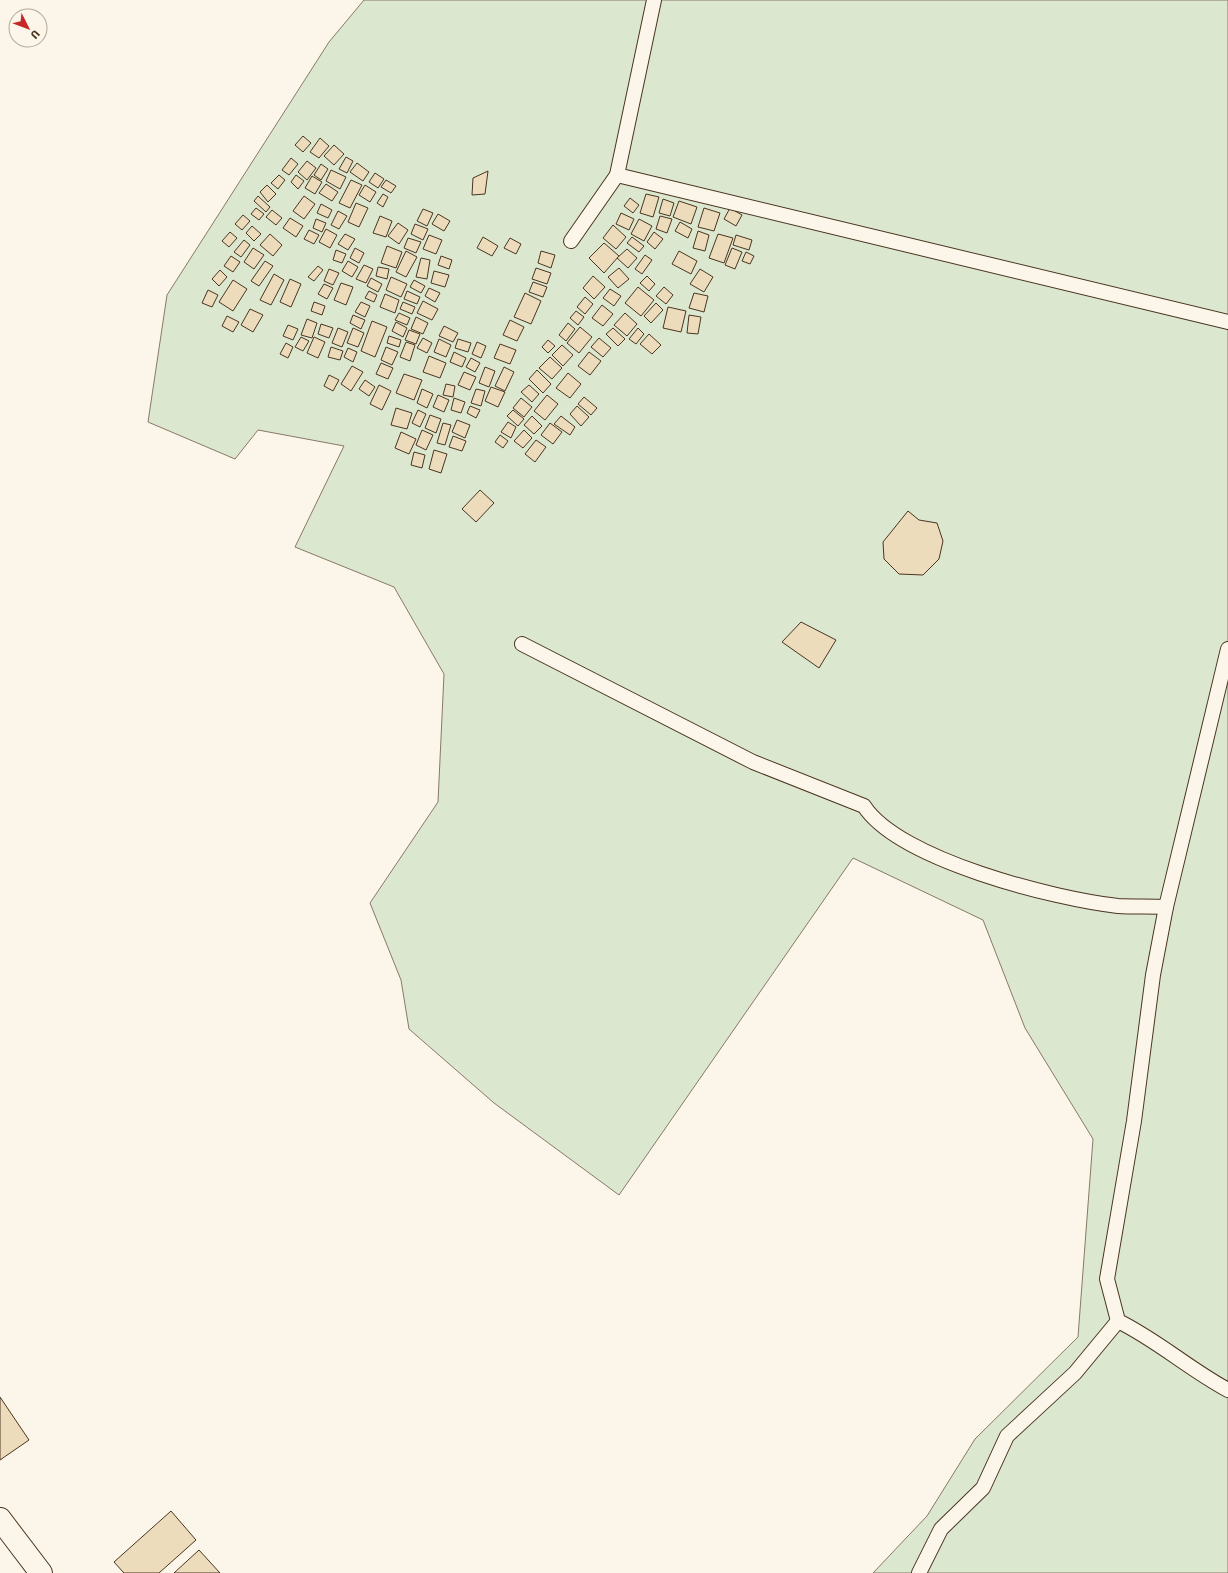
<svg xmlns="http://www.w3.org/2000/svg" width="1228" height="1573" viewBox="0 0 1228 1573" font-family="'Fira Sans',sans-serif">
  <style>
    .green { fill: #dce7d0; stroke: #887966 }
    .building { fill: #ecdcbc; stroke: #4a3520 }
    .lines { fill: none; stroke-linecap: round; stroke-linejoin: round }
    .lane-casing { stroke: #4a3520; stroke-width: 16 }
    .street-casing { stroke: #4a3520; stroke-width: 24 }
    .lane { stroke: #fbf6e9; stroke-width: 14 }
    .street { stroke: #fbf6e9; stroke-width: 22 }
  </style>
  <rect width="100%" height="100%" fill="#fbf6e9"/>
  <polygon class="green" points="364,0 1228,0 1228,1573 873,1573 927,1516 975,1439 1078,1337 1093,1139 1025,1028 983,920 853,858 619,1195 494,1103 409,1029 401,980 370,903 438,802 444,674 394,587 295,547 344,446 258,430 235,459 148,422 167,295 329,42"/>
  <g class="building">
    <polygon points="303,136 311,143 303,152 295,145"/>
    <polygon points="320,138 329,146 319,158 310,152"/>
    <polygon points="334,145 344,154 334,165 324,156"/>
    <polygon points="346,157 353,161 347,173 339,169"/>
    <polygon points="291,158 298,164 289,175 282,170"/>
    <polygon points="307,161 316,168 307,180 298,172"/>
    <polygon points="357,163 369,172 363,181 350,172"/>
    <polygon points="321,164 328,169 321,180 314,175"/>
    <polygon points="331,170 346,177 340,189 326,181"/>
    <polygon points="488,171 485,194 472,195 473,178"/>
    <polygon points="375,173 384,179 378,188 369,182"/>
    <polygon points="279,175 285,180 278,189 271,183"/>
    <polygon points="296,175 304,181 298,189 291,182"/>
    <polygon points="312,176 322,182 315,194 305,188"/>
    <polygon points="351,180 362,185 350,208 339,203"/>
    <polygon points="386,180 396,186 391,193 381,187"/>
    <polygon points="326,184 338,192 332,201 319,193"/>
    <polygon points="267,185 276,194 268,202 260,192"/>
    <polygon points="365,185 376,192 370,202 359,195"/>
    <polygon points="383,194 388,197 383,207 377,203"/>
    <polygon points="646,194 659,197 653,217 640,213"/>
    <polygon points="258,196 270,207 266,212 254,201"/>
    <polygon points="304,196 315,204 304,219 293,211"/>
    <polygon points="630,198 639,205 633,213 624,206"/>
    <polygon points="663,199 674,203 670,216 659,213"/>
    <polygon points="679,201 697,207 691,224 673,217"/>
    <polygon points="356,203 368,208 359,227 348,222"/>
    <polygon points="321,204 332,210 328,218 317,213"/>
    <polygon points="256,208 264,214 259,220 251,214"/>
    <polygon points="704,208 720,213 714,231 698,227"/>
    <polygon points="730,208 742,215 736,226 724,219"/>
    <polygon points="423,209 433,213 427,226 417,221"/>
    <polygon points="272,210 282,218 276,225 266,217"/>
    <polygon points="338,211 347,216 339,229 331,225"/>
    <polygon points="621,213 634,219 629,230 616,224"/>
    <polygon points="438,214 450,221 444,231 432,224"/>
    <polygon points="243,215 250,221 242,230 235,224"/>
    <polygon points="380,216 392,221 386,237 373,233"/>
    <polygon points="660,216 672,219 667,233 656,229"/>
    <polygon points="290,218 303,226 296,237 283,228"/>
    <polygon points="316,219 326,223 322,232 313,228"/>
    <polygon points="639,219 652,226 644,241 631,234"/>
    <polygon points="680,222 692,229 688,238 675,231"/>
    <polygon points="398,223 408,230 399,244 388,236"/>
    <polygon points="415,224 428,229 423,240 411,234"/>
    <polygon points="613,225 626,237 616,249 603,238"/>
    <polygon points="252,226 261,234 254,241 246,233"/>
    <polygon points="326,229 337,235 330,248 319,242"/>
    <polygon points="309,230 319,235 314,244 304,239"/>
    <polygon points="698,231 709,235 705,251 693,248"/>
    <polygon points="230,232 237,238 229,247 222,241"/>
    <polygon points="654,232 663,239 655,249 647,242"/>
    <polygon points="270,234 282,245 273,256 260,245"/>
    <polygon points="345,234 355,239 348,250 338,244"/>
    <polygon points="718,234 733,238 724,263 709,258"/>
    <polygon points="429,235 442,240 436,254 423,249"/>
    <polygon points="736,235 752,240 749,250 733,245"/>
    <polygon points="483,237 498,246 492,256 477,248"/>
    <polygon points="632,237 644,246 639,252 627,243"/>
    <polygon points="408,238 421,242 416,253 404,248"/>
    <polygon points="510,238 521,244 516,254 504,248"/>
    <polygon points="244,240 250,245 241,257 234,252"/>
    <polygon points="604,243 619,256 604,273 589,258"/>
    <polygon points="387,246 402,252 396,268 381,263"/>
    <polygon points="253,248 264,255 254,269 244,262"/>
    <polygon points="355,248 364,253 359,263 350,258"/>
    <polygon points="732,248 742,252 735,269 725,265"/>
    <polygon points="627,249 637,258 628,268 617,258"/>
    <polygon points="336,250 346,254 342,263 333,260"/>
    <polygon points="406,251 417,257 406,277 396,272"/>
    <polygon points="541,251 555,255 551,268 538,263"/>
    <polygon points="679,251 697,261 691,274 672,264"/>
    <polygon points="746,252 754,256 750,264 742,261"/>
    <polygon points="645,255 652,260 642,274 635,269"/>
    <polygon points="231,256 240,262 233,272 224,266"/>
    <polygon points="441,256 452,260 449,269 438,265"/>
    <polygon points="421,258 430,260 427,279 416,277"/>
    <polygon points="265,261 273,266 259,286 251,281"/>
    <polygon points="348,261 358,267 352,277 342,271"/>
    <polygon points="364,265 373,269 366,283 356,279"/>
    <polygon points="318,266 323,270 314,281 308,277"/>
    <polygon points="378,267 389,269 387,279 376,276"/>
    <polygon points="536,268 551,273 547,284 532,279"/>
    <polygon points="619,268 629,279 618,288 608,277"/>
    <polygon points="329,269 339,273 333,285 324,281"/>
    <polygon points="700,269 713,277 704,292 690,284"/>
    <polygon points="220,270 227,277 219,286 212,279"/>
    <polygon points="434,271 449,275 445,287 431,283"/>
    <polygon points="274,274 284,280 271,305 260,300"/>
    <polygon points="593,276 605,287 594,299 583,288"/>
    <polygon points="647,276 655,284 649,291 640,283"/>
    <polygon points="391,277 407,284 401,297 386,290"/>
    <polygon points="371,278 382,284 378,292 367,286"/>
    <polygon points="290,279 301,284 291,307 280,302"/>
    <polygon points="233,280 247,289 233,311 219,302"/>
    <polygon points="414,280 425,286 421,293 410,287"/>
    <polygon points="533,282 547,287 543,297 529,292"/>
    <polygon points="341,283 353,287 346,305 334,300"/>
    <polygon points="324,284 333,288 327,299 318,294"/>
    <polygon points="638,287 654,300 641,316 625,303"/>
    <polygon points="664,287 673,295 666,304 656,296"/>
    <polygon points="429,288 440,293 435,302 425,296"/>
    <polygon points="610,289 621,296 614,306 603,298"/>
    <polygon points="208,290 218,295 212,307 202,303"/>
    <polygon points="369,291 377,295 374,302 365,298"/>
    <polygon points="407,291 420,297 417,304 404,299"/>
    <polygon points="525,293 541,301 531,324 514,317"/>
    <polygon points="694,293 708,296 704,312 689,308"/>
    <polygon points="385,294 399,300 395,313 380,307"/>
    <polygon points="585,297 593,304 585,314 577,307"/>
    <polygon points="423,301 438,309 432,320 417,313"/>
    <polygon points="314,302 325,306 322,315 311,311"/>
    <polygon points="361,302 370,306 365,317 355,312"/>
    <polygon points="403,302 415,307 412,314 400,309"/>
    <polygon points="656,303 663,310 651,323 644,316"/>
    <polygon points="602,305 613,314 603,326 592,318"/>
    <polygon points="668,307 686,311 681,332 663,328"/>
    <polygon points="250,309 263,315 253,332 241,325"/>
    <polygon points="576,311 584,317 578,325 570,318"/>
    <polygon points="399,313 410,318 407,325 395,320"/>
    <polygon points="625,313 637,324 627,336 614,325"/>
    <polygon points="353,315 365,320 361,329 350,323"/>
    <polygon points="689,315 701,317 698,334 687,333"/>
    <polygon points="227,316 239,322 233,332 222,326"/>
    <polygon points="416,317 428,323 423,334 411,329"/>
    <polygon points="307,319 317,323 312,338 301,335"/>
    <polygon points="510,320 524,327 517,341 503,335"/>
    <polygon points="372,321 387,327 375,357 361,351"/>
    <polygon points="396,322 407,328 403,337 392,331"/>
    <polygon points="568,323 575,329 566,341 559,335"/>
    <polygon points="321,324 333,328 329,338 318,334"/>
    <polygon points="288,325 298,329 293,340 283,336"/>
    <polygon points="444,326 458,333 453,342 439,336"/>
    <polygon points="580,327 592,337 579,353 567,343"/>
    <polygon points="338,328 348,332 342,347 332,343"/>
    <polygon points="353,328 364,333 358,347 347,343"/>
    <polygon points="613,328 625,339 618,346 606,334"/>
    <polygon points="638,328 644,334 636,344 629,339"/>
    <polygon points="409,330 420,334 416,344 405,340"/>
    <polygon points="649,334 661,345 652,354 640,344"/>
    <polygon points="389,336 401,340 399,347 387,343"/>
    <polygon points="301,337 309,341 303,351 295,347"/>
    <polygon points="314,337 325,342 318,358 307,353"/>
    <polygon points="423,338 432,343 427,353 417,348"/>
    <polygon points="599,338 611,348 603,357 591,347"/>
    <polygon points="439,339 451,345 446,357 434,352"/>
    <polygon points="458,339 471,343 468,352 455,348"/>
    <polygon points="548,340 555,346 548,353 542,347"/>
    <polygon points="406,342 415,345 410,361 400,357"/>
    <polygon points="477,342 486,346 481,358 472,354"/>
    <polygon points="286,343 293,347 288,358 280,354"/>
    <polygon points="500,344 516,350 510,364 494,358"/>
    <polygon points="562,345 573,355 563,366 552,355"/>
    <polygon points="331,347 343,351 340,360 328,357"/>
    <polygon points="386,347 398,352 392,365 381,360"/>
    <polygon points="348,348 357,352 353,362 344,357"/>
    <polygon points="454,352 466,358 462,367 450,362"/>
    <polygon points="589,352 601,361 590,375 578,366"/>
    <polygon points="429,356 446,363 440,378 423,372"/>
    <polygon points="550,357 562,368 552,379 539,368"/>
    <polygon points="471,358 480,363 475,372 466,367"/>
    <polygon points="381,363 393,368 388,379 376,374"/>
    <polygon points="352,366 363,372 351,391 341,384"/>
    <polygon points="485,367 495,371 489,387 479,383"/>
    <polygon points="504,367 514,372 505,391 495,386"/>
    <polygon points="537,370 551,384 543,393 529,379"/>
    <polygon points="464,372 476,377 470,390 458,385"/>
    <polygon points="568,373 581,384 570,398 556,388"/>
    <polygon points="404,374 422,380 414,400 396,393"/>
    <polygon points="329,375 339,380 333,391 324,386"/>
    <polygon points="365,380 375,387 369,396 359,389"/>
    <polygon points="446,384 455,386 453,397 443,395"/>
    <polygon points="379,385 391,391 382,410 370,404"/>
    <polygon points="529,385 539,394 532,402 521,392"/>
    <polygon points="491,387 505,392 498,407 485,401"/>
    <polygon points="422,389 433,394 427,408 417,403"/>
    <polygon points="476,389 485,391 481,406 471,403"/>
    <polygon points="438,395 449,400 444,412 433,407"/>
    <polygon points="547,395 558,404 545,420 534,411"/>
    <polygon points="584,397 597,408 591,415 578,404"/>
    <polygon points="454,398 465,402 461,413 451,410"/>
    <polygon points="521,398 532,407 524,417 513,408"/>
    <polygon points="470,406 480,410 476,418 467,413"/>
    <polygon points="577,406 589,417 581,426 570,414"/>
    <polygon points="396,408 412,413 407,429 391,425"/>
    <polygon points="418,410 426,414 420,427 412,423"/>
    <polygon points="513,410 524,419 518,426 507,416"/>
    <polygon points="430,415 441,419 436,433 425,428"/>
    <polygon points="532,416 542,426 534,434 524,425"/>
    <polygon points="561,416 575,427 570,435 554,424"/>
    <polygon points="457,420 470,425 465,438 452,432"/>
    <polygon points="508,422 516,427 511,438 501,432"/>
    <polygon points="443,423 451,425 445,445 437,443"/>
    <polygon points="550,423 562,432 553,444 541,435"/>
    <polygon points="422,430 433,435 426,450 416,445"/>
    <polygon points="524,430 532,438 523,448 514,441"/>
    <polygon points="401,432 416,439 409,454 395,448"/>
    <polygon points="500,435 508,441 503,448 495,442"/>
    <polygon points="453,436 466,441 462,451 449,447"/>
    <polygon points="536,440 546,447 535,462 525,454"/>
    <polygon points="434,450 447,454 441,473 429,469"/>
    <polygon points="414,452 425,455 422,468 411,465"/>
    <polygon points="480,490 494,503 476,522 462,509"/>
    <polygon points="908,511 919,520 937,523 943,541 939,559 923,575 899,574 884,559 883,542"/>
    <polygon points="801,622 836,640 819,668 782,642"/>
    <polygon points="0,1397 29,1440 0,1460"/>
    <polygon points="171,1511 196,1540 159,1573 124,1573 114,1562"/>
    <polygon points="199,1550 220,1573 174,1573"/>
  </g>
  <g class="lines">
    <defs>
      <g id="lane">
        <polyline points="654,0 617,175 1228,322"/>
        <polyline points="571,241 617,175"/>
        <path d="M522 644 753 762 864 806C899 860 1055 899 1118 906 1134 907 1150 906 1166 907L1228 649"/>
        <path d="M1166 907 1153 975 1134 1121 1107 1279 1118 1321C1157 1340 1189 1369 1228 1390"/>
        <polyline points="919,1573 941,1529 983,1488 1007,1436 1075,1373 1118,1321"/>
      </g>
      <polyline id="street" points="0,1519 41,1573"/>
    </defs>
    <use href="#lane" class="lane-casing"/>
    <use href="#street" class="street-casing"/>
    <use href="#lane" class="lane"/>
    <use href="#street" class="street"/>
  </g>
  <g transform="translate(28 28) rotate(132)"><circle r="19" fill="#fbf6e9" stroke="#b4a999"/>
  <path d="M0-3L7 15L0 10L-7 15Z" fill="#c62828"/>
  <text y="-6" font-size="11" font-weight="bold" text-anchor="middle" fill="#4a3520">U</text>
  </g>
</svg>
